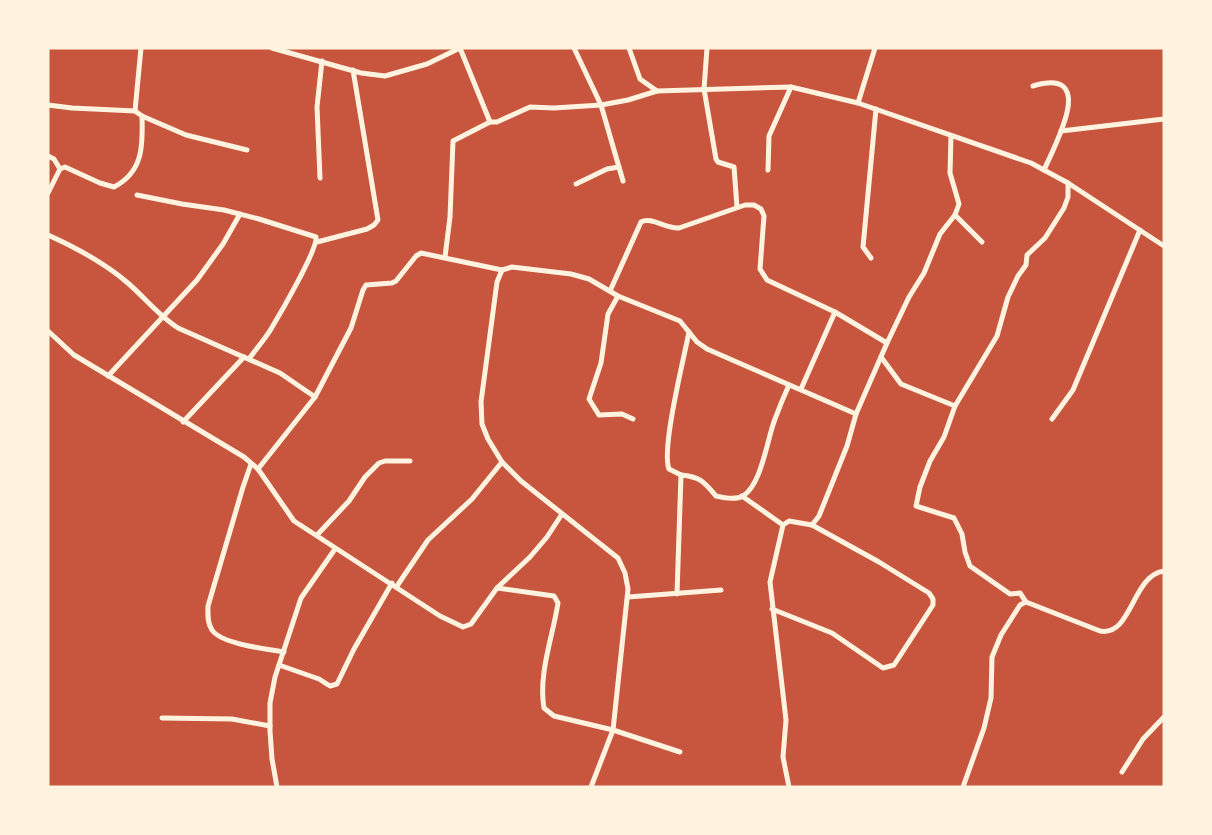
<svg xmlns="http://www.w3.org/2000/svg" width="1212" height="835" viewBox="0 0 1212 835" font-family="'Varela Round',sans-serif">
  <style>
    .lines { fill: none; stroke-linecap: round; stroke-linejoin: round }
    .minor { stroke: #fff3e0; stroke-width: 5 }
  </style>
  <rect width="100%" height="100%" fill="#c8553d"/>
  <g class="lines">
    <g class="minor">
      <polyline points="272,48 361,73 385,76 427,64 460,48"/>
      <polyline points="460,48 490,122"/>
      <polyline points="574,48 601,105 623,181"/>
      <polyline points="629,48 640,79 657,91 791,87 858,103 1031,163 1068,183 1164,246"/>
      <polyline points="707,48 704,89 716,159 718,162 734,167 737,207"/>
      <path d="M1033 86C1099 66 1055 145 1044 170"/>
      <polyline points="858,103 875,48"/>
      <path d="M48 105 72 108 135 111 142 116C143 146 143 172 114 187L100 183 65 167 60 169 48 193"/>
      <polyline points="135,111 141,48"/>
      <polyline points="142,116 186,135 247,150"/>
      <polyline points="1061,131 1164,119"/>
      <polyline points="48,156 54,159 60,169"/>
      <polyline points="768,170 769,136 791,87"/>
      <polyline points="320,178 317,107 322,61"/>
      <path d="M1068 183V197L1064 208 1045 238 1027 255 1026 265 1018 276 1008 297 997 336 955 406 944 437 930 461 920 487 916 506 954 518 962 534 965 552 970 566 1010 594 1020 593 1026 602 1100 631C1132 637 1132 575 1164 571"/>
      <polyline points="576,184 607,169 619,167"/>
      <path d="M137 195 182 204 224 210 259 219 316 237C318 249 280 314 271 329 265 339 256 349 249 359"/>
      <polyline points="955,215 982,242"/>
      <path d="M48 235C77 248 105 263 129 284 146 299 159 316 178 328L280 373 315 397"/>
      <polyline points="317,242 367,229 374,225 378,220 353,70"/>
      <polyline points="445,257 450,217 453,141 490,122 497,122 530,107 554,108 601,105 628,100 657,91"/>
      <polyline points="871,258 863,247 876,109"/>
      <polyline points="502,270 497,282 481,402 482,424 488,439 502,462 521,481 618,558 625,573 628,589 613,730 591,787"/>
      <path d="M610 291 641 222C651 216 666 229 679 228L745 205H754L761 209 764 216 760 269 767 280 835 312 887 343"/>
      <polyline points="618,296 608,314 601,363 589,399 599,415 622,414 633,419"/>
      <polyline points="48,331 74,355 244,457 258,469 294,521 440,616 463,627 471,624 497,588 530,557 547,537 562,514"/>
      <polyline points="881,357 901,384 955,406"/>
      <polyline points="108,376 197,280 223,244 240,214"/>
      <polyline points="801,389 835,312"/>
      <polyline points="1052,419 1073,390 1140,230"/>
      <polyline points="183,422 244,357"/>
      <path d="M251 464 243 487 208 606C208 614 207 623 212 630 221 644 267 649 284 652"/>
      <polyline points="258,469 315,397 351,328 363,290 366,285 392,283 396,281 416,256 421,253 502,270 512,267 571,274 589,279 618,296 680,321 697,342 707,349 856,414"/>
      <path d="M681 475 669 469C661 449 684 358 689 332"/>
      <polyline points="742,496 783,525"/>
      <polyline points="812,525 819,516 847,446 856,414 887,343 909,297 924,273 940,234 955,215 959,204 950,173 951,136"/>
      <polyline points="317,535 349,501 365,477 379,463 385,461 410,461"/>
      <polyline points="397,586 428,540 472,499 502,462"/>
      <path d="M497 588 554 596 558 603C553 636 538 674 544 708L554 716 613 730 680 752"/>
      <path d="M677 594 681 475C701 477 704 482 716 496 724 498 736 500 743 496 762 484 767 439 775 419 779 408 784 396 789 385"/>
      <polyline points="628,597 721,590"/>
      <polyline points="772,609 832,633 883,668 894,665 933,605 933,599 929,593 879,562 812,525 789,521 783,525 770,582 786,720 783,757 789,787"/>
      <polyline points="279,665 319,679 330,686 337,684 354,649 392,583"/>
      <polyline points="162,718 232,719 270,726"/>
      <polyline points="1122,772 1143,739 1164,717"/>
      <polyline points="277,787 272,759 270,731 270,703 275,677 301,598 335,549"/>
      <polyline points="963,787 984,728 991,698 992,657 1001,635 1020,605 1026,602"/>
    </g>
  </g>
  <rect width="1212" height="835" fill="none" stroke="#fff3e0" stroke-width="99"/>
</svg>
